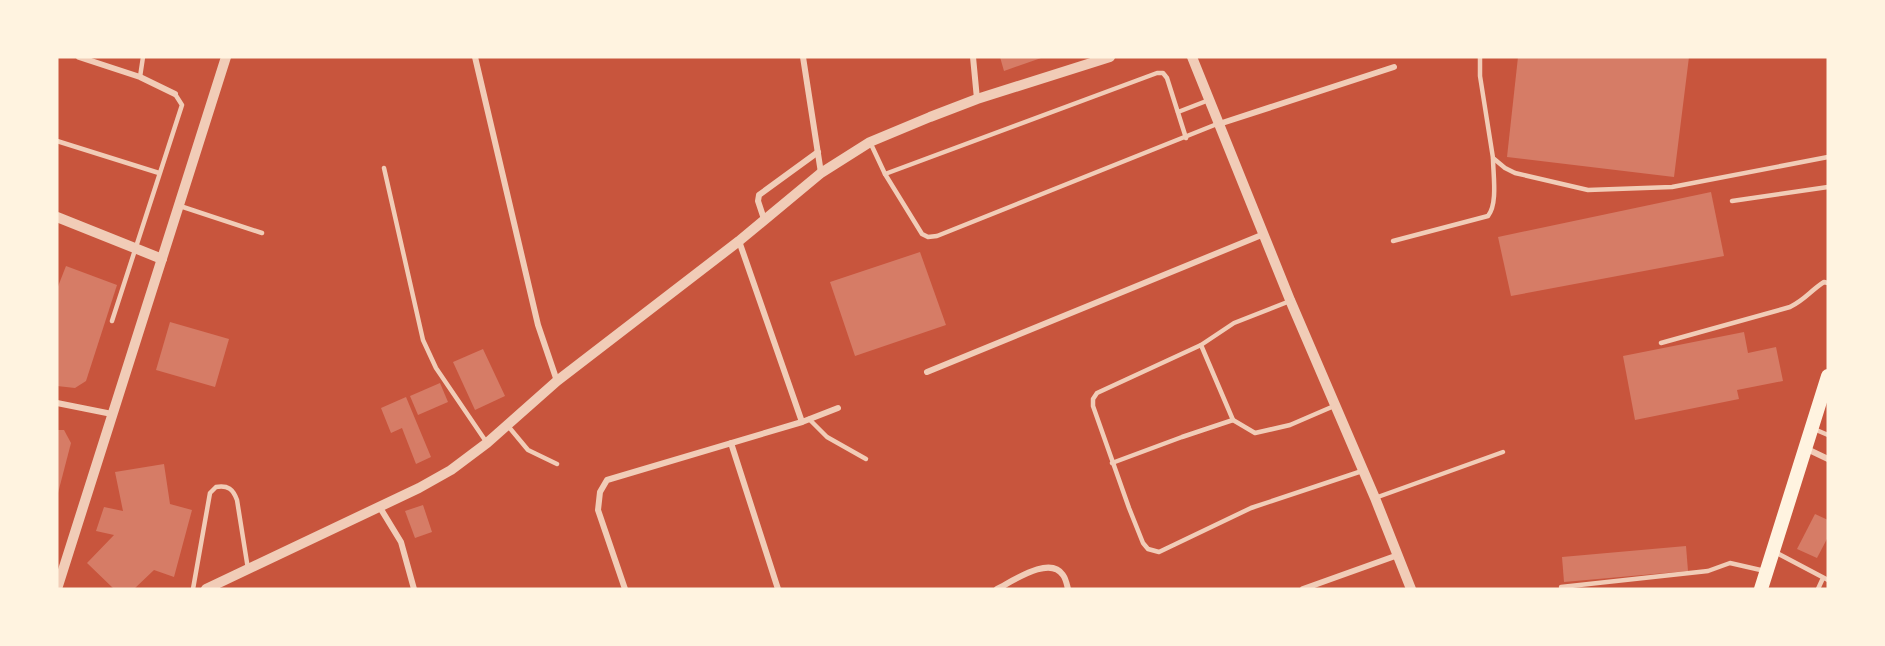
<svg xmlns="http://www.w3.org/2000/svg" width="1885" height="646" viewBox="0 0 1885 646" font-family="'Roboto Serif',serif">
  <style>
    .building { fill: #d67c66 }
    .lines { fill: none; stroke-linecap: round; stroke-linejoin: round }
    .service { stroke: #f1ccb7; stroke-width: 4.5 }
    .minor { stroke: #f1ccb7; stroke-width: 6 }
    .tertiary { stroke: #f1ccb7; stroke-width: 10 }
    .primary { stroke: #fff3e0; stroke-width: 14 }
  </style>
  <rect width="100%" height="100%" fill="#c8553d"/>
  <g class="building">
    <polygon points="1000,57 1044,57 1004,71"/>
    <polygon points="1518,57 1689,57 1674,177 1507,157"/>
    <polygon points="1711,192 1724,256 1511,296 1498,237"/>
    <polygon points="920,252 946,325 855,356 830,282"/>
    <polygon points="66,266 117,285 86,381 75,388 57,386 57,289"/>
    <polygon points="170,322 229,339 215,387 156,370"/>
    <polygon points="1744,332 1748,353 1776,347 1783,381 1737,390 1739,399 1635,420 1623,356"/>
    <polygon points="483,349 505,396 475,410 453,362"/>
    <polygon points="440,383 448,402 418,415 410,396"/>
    <polygon points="406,397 431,457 416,464 402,428 391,433 381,408"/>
    <polygon points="57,430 64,430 71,443 58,493"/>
    <polygon points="164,464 170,504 192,510 174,577 154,570 134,589 114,589 87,563 114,535 96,531 104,507 123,511 115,472"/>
    <polygon points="423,505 432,532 415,538 405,511"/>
    <polygon points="1815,514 1828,520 1828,537 1817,558 1797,549"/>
    <polygon points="1686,546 1688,571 1564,582 1562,557"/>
  </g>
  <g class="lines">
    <g class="service">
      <polyline points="1480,57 1480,76 1493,158 1505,168 1515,173 1588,190 1672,187 1828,157"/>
      <polyline points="140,77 143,57"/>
      <polyline points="1178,112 1209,100"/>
      <polyline points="57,141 159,173"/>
      <polyline points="870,142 885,174 922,234 928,237 937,236 1217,124"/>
      <polyline points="384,168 423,340 436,368 487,443"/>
      <polyline points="885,174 1157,73 1163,73 1167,78 1186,138"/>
      <polyline points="1732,201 1828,187"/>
      <polyline points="180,206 262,233"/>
      <path d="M1393 241 1488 216C1498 204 1493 174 1493 158"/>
      <polyline points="1290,301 1234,323 1201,345 1097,393 1093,399 1093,406 1129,508 1143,543 1148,549 1159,552 1251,508 1362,471"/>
      <polyline points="112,321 182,105 175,94"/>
      <path d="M1661 343 1790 307C1806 299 1810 291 1824 282L1828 283"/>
      <polyline points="1201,345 1233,420"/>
      <polyline points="809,419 827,437 866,459"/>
      <polyline points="508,426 528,450 557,464"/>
      <polyline points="1814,429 1828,435"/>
      <polyline points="1112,463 1182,437 1233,420 1255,433 1290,425 1334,406"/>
      <polyline points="1375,498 1503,452"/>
      <polyline points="1775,552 1828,580"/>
      <polyline points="1561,587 1708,571 1730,563 1765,571"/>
      <path d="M193 589 210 493 216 487C228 485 233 489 237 500L248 569"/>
      <polyline points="1818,589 1823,578"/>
    </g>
    <g class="minor">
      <polyline points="79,57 140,77 175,94"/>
      <polyline points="475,57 538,325 557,381"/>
      <polyline points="803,57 821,173"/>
      <polyline points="973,57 977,99"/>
      <polyline points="1219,124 1394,67"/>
      <polyline points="764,219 758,201 759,195 818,152"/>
      <polyline points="739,241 802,422"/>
      <polyline points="927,372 1264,234"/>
      <polyline points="57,403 112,414"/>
      <polyline points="731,443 778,589"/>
      <polyline points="1805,448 1828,459"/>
      <polyline points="379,506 401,542 414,589"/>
      <polyline points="625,589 598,510 600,492 607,480 802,422 838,408"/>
      <path d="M997 589C1013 581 1050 555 1063 575 1066 579 1067 585 1068 589"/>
      <polyline points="1303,589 1398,555"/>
    </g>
    <g class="tertiary">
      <polyline points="1192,57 1290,300 1375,498 1411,589"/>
      <polyline points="57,217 162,259"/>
      <polyline points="57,589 226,57"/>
      <polyline points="206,589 419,488 451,470 487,443 557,381 739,241 821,173 870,142 930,117 977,99 1110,57"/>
    </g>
    <polyline class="primary" points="1761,589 1828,376"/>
  </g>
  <rect width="1885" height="646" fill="none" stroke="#fff3e0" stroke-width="117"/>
</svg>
